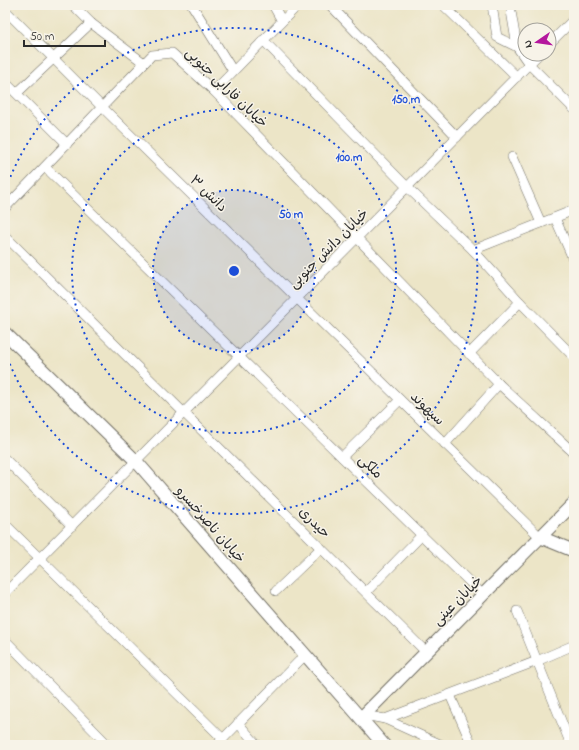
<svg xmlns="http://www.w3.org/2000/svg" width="579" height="750" viewBox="0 0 579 750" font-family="'Indie Flower','Playpen Sans Arabic',sans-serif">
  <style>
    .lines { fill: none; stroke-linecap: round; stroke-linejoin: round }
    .minor-casing { stroke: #6f6c62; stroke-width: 10 }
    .tertiary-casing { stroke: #6f6c62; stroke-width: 14 }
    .minor { stroke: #fff; stroke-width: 9 }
    .tertiary { stroke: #fff; stroke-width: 12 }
    .ring { fill: none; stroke: #1d4ed8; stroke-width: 2; stroke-dasharray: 2 4 }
    .labels { text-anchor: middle; stroke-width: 3; stroke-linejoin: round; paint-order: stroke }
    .street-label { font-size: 14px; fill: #2b2b2b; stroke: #f7f3e8 }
    .centre { fill: #1d4ed8; stroke: #f7f3e8; stroke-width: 2 }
    .ring-label { font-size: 12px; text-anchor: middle; font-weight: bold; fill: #1d4ed8; stroke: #f7f3e8; stroke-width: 3; stroke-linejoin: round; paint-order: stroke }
  </style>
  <rect width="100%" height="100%" fill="#f7f3e8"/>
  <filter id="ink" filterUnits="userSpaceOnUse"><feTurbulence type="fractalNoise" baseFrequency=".025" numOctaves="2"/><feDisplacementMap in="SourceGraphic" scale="8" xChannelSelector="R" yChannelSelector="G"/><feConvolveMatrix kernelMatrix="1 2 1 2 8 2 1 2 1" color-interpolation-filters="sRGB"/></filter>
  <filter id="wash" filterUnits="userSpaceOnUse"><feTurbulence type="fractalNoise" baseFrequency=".012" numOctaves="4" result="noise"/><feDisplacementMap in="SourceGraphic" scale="16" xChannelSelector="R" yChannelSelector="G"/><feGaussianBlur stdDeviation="0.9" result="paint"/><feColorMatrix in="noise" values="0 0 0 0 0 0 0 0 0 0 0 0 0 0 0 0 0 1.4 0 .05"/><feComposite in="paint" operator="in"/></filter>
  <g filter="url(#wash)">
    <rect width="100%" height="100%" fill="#ece5c7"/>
  </g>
  <g filter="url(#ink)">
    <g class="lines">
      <defs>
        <g id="minor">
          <polyline points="73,5 91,23 144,63"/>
          <polyline points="192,5 233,71"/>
          <polyline points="273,5 282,21"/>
          <polyline points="330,5 457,137"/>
          <polyline points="443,5 517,77"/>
          <polyline points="492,5 497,37 517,47"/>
          <polyline points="510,5 517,47 529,64 574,109"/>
          <polyline points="5,10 102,107 540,537"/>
          <polyline points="263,40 407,187 473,250 520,302 574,357"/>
          <polyline points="549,44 574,19"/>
          <polyline points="5,82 67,144"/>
          <polyline points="214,91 298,5"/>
          <polyline points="17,93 91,23"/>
          <polyline points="512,157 541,223"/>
          <polyline points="45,167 483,595"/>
          <polyline points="5,208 152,55 172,53 214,91 499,384 574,453"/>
          <polyline points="555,218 574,261"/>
          <polyline points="5,236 426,652"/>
          <polyline points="473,250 574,210"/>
          <polyline points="469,354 520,302"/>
          <polyline points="445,444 499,384"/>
          <polyline points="342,457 400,400"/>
          <polyline points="5,459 72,526"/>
          <polyline points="5,524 223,739"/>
          <polyline points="276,591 321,548"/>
          <polyline points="366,592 422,535"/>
          <polyline points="5,593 539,54"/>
          <polyline points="517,611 571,745"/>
          <polyline points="5,640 108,745"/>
          <polyline points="450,695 472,745"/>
          <polyline points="364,715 385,719 537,661 574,645"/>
          <polyline points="385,719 442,745"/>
          <polyline points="238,723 257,745"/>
          <polyline points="217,745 305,655"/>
        </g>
        <g id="tertiary">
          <polyline points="5,333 136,461 384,745"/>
          <polyline points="540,537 574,551"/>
          <polyline points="361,718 574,503"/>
        </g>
      </defs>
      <use href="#minor" class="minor-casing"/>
      <use href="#tertiary" class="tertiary-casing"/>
      <use href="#minor" class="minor"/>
      <use href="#tertiary" class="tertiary"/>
    </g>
  </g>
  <circle cx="234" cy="271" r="81" fill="#1d4ed8" fill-opacity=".12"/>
  <g class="ring">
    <circle cx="234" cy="271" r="81"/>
    <circle cx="234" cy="271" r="162"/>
    <path d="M6 188A243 243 0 1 1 6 354"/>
  </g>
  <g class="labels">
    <g class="street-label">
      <text transform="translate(227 87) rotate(44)" y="5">خیابان فارابی جنوبی</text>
      <text transform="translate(209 193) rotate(44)" y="5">دانش ۳</text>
      <text transform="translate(328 248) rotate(-45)" y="5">خیابان دانش جنوبی</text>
      <text transform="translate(428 408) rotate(44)" y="5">سپهوند</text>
      <text transform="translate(371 466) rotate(44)" y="5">ملکی</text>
      <text transform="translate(315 522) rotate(45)" y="5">حیدری</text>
      <text transform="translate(211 524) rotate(49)" y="5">خیابان ناصرخسرو</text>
      <text transform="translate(457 600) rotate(-45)" y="5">خیابان عینی</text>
    </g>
  </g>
  <circle cx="234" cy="271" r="6" class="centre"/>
  <g class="ring-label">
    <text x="406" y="103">150 m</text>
    <text x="349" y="161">100 m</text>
    <text x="291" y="218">50 m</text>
  </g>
  <rect width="579" height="750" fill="none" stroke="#f7f3e8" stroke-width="20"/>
  <g transform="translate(537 42) rotate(257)"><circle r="19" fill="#f7f3e8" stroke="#a5a39c"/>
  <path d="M0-3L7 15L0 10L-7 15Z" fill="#b5179e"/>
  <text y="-6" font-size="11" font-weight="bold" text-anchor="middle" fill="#2b2b2b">N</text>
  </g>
  <path d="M24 40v6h81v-6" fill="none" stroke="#2b2b2b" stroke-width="2"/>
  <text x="30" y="40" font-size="12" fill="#2b2b2b" stroke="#f7f3e8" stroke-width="3" paint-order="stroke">50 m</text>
</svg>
